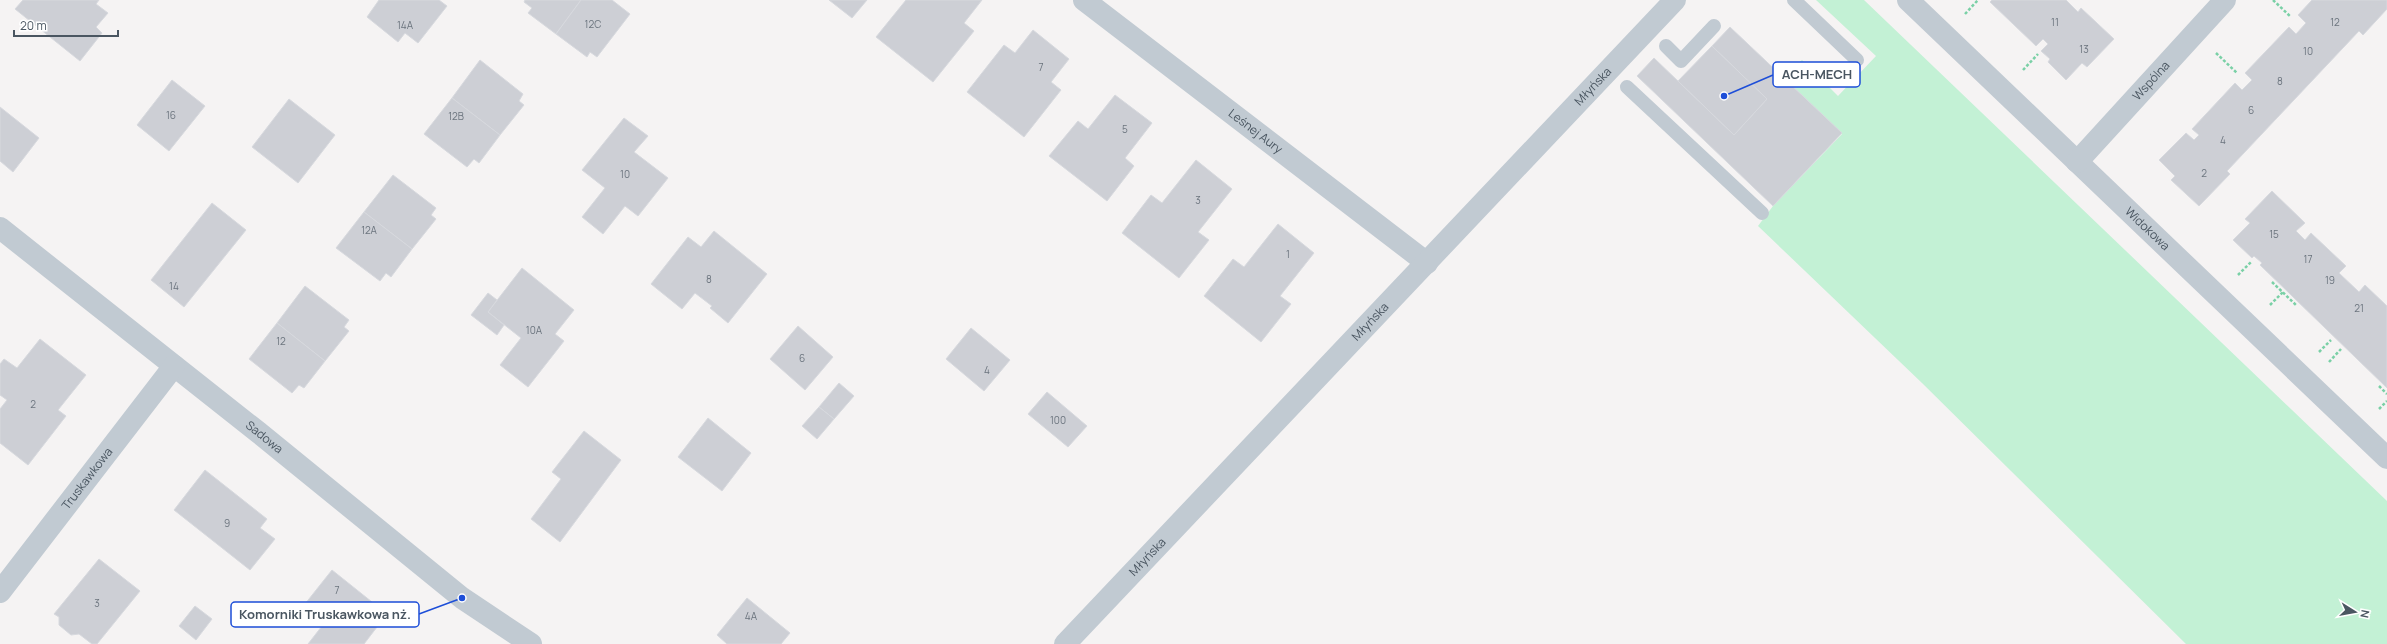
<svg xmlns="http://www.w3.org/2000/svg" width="2387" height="644" viewBox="0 0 2387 644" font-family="Manrope,sans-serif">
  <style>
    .green { fill: #c3f1d5 }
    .building { fill: #cdcfd5; stroke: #d7d9de }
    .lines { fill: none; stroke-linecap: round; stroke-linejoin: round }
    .path { stroke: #7ad0a6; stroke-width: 2.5; stroke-dasharray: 3 2; stroke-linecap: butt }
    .service { stroke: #c1cad2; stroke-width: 14 }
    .minor { stroke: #c1cad2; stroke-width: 22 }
    .labels { text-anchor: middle; stroke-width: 3; stroke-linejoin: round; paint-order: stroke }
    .number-label { font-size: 10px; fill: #6b747e }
    .street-label { font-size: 12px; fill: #4a5661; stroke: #fff }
    .leader { fill: none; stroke: #1d4ed8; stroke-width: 1.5 }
    .callout-dot { fill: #1d4ed8; stroke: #fff; stroke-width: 1.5 }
    .callout { fill: #fff; stroke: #1d4ed8; stroke-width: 1.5 }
    .callout-label { font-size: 13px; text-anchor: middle; font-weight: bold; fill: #4a5661 }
  </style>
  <rect width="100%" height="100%" fill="#f5f3f3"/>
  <polygon class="green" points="1816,0 1864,0 2387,501 2387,644 2186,644 1922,383 1758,226 1773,206 1842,134 1783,77 1802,60 1838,96 1876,56"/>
  <g class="building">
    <polygon points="23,0 99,0 96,4 108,13 96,27 102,33 80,61 15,9"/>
    <polygon points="379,0 439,0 447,6 418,43 405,33 398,42 367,17"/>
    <polygon points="525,0 581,0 556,34 528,13 532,8 524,2"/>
    <polygon points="581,0 612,0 630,14 597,57 590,52 587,57 556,34"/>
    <polygon points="829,0 867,0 852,18"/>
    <polygon points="906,0 982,0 964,23 974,31 933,82 876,37"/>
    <polygon points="1992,0 2066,0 2078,12 2081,8 2114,39 2087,67 2082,63 2066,80 2048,62 2050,59 2041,51 2048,44 2043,39 2036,46 1990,2"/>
    <polygon points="2312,0 2387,0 2387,9 2363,35 2359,31 2227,171 2230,174 2199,206 2171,180 2175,176 2159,160 2186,133 2194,140 2199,135 2192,129 2235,83 2242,90 2252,80 2245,73 2289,27 2296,34 2306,23 2298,15"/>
    <polygon points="1730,27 1842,133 1773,206 1637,76 1654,58 1734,135 1767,99 1712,46"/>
    <polygon points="1033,30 1069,59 1051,82 1061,90 1024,137 967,92 1004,45 1015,53"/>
    <polygon points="1712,46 1767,99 1734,135 1678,81"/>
    <polygon points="480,60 523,94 519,101 524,105 500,135 452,98"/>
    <polygon points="172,80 205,106 169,151 137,125"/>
    <polygon points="1115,95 1152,123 1125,158 1134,166 1107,201 1049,156 1078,121 1088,129"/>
    <polygon points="452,98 500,135 479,163 474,159 467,167 424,134"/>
    <polygon points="289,99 335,135 298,183 252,147"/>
    <polygon points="0,107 39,138 13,172 0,161"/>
    <polygon points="624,118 648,136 634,152 668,178 638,216 625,206 603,234 582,217 605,188 582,170"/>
    <polygon points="1196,160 1232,189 1198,232 1209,240 1179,278 1122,233 1151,195 1162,203"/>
    <polygon points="393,175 436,208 431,215 436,219 412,249 364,212"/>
    <polygon points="2272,191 2305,223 2296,231 2305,240 2311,233 2346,266 2339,273 2359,292 2365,285 2387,306 2387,388 2260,265 2262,263 2254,256 2252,258 2233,240 2250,223 2245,219"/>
    <polygon points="212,203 246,230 184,307 151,280"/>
    <polygon points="364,212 412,249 391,277 386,273 380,281 336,248"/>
    <polygon points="1278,224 1314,253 1280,296 1291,304 1261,342 1204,296 1233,259 1244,267"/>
    <polygon points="714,231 767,274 728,323 710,308 712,306 695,293 682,309 651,284 688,237 701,247"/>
    <polygon points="522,268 574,310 555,334 564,341 528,387 500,365 521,338 488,312"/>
    <polygon points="305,286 349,320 344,327 349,331 325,361 277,323"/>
    <polygon points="488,293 497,300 488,312 504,325 497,335 471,315"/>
    <polygon points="277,323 325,361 304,388 299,385 292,393 249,359"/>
    <polygon points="798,326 833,357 805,390 770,359"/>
    <polygon points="971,328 1010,360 984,391 946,359"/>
    <polygon points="40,339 86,375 58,410 66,416 28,465 0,443 0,409 7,400 0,395 0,364 4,359 17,368"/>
    <polygon points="839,383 854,396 834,419 819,407"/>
    <polygon points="1047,392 1087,426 1068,447 1028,414"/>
    <polygon points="819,407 834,419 817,439 802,426"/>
    <polygon points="708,418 751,453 722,491 678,457"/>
    <polygon points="584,431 621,460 560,542 531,519 561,479 552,472"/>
    <polygon points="205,470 267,519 260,528 275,539 250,570 174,510"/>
    <polygon points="99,559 140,591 97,644 92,644 79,634 71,635 59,625 59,617 54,614"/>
    <polygon points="332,570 387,614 364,644 308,644 322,626 301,609"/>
    <polygon points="747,598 790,633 781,644 727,644 717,635"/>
    <polygon points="195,606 212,619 196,640 179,626"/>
  </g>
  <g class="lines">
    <g class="path">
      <polyline points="2273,0 2291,17"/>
      <polyline points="1965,14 1978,0"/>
      <polyline points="2216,53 2237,73"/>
      <polyline points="2023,70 2038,54"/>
      <polyline points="2238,275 2252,261"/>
      <polyline points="2272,282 2297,306"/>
      <polyline points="2270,305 2283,292"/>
      <polyline points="2319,352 2331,340"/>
      <polyline points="2329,362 2341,349"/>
      <polyline points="2379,386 2387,394"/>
      <polyline points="2379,409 2387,401"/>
    </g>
    <g class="service">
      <polyline points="1794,0 1857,60"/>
      <polyline points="1666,46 1681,61 1714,26"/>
      <polyline points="1627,87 1762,213"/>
    </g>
    <g class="minor">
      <path id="s1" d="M1084 0 1427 263"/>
      <path id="s2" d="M1908 0 2387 458"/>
      <path id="s3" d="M2077 162 2225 0"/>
      <path id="s4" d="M0 228 258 432 462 598 531 644"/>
      <path id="s5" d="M0 592 174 366"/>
      <path id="s6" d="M1065 644 1675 0"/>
    </g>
  </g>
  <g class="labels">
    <g class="number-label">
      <text x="2055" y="26">11</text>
      <text x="2335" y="26">12</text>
      <text x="593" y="28">12C</text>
      <text x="405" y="29">14A</text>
      <text x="2084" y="53">13</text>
      <text x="2308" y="55">10</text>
      <text x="1041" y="71">7</text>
      <text x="2280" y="85">8</text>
      <text x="2251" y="114">6</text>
      <text x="171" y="119">16</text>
      <text x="456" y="120">12B</text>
      <text x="1125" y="133">5</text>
      <text x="2223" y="144">4</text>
      <text x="2204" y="177">2</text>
      <text x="625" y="178">10</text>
      <text x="1198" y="204">3</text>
      <text x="369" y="234">12A</text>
      <text x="2274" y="238">15</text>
      <text x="1288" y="258">1</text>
      <text x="2308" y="263">17</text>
      <text x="709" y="283">8</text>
      <text x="2330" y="284">19</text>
      <text x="174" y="290">14</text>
      <text x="2359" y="312">21</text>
      <text x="534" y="334">10A</text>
      <text x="281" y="345">12</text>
      <text x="802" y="362">6</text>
      <text x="987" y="374">4</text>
      <text x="33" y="408">2</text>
      <text x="1058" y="424">100</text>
      <text x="227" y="527">9</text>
      <text x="337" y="594">7</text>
      <text x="97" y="607">3</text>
      <text x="751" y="620">4A</text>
    </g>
    <g class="street-label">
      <text dy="4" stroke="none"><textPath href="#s3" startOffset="110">Wspólna</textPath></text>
      <text dy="4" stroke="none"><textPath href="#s6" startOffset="768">Młyńska</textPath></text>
      <text dy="4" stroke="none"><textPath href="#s1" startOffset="216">Leśnej Aury</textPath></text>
      <text dy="4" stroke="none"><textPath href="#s2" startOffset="331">Widokowa</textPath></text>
      <text dy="4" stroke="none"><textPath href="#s6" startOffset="444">Młyńska</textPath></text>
      <text dy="4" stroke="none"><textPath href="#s4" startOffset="337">Sadowa</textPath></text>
      <text dy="4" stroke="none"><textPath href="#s5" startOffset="143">Truskawkowa</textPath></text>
      <text dy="4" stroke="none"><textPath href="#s6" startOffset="120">Młyńska</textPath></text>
    </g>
  </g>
  <path class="leader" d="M1724 96L1773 75M462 598L419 614"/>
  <g class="callout-dot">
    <circle cx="1724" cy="96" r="4"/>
    <circle cx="462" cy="598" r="4"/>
  </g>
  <g class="callout">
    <rect x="1773" y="62" width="87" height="25" rx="4"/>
    <rect x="231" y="602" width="188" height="25" rx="4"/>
  </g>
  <g class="callout-label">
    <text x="1817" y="79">ACH-MECH</text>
    <text x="325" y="619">Komorniki Truskawkowa nż.</text>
  </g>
  <g transform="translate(2355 612) rotate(101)" stroke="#ffffff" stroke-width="3" paint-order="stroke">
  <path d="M0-3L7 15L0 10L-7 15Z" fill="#4a5661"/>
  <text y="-6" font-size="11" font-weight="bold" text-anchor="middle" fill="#4a5661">N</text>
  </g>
  <path d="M14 30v6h104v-6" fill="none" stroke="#4a5661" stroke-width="2"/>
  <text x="20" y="30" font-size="12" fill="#4a5661" stroke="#ffffff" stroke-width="3" paint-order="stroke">20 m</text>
</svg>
